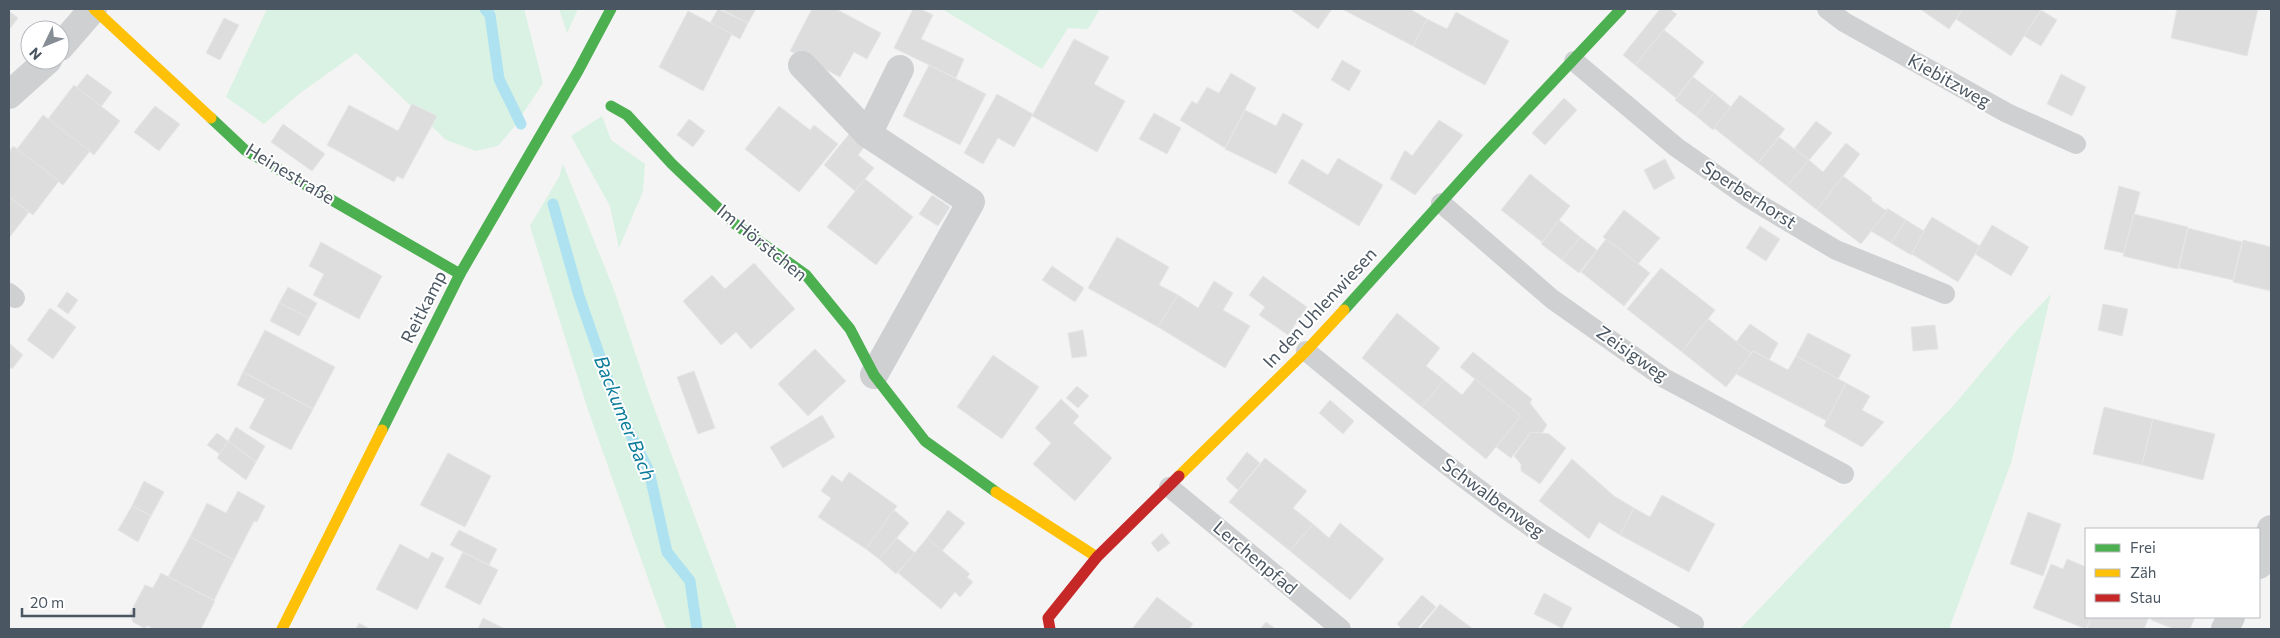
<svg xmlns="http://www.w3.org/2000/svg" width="2280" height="638" viewBox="0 0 2280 638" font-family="Commissioner,sans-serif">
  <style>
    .green { fill: #d9f2e3 }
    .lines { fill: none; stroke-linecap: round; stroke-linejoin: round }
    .stream { stroke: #aee2f0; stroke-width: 11 }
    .building { fill: #ddddde; stroke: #e5e6e7 }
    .lane { stroke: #ced0d2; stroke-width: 20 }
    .street { stroke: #ced0d2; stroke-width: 28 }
    .fast { stroke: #4caf50; stroke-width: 11 }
    .slow { stroke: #ffc107; stroke-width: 11 }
    .jam { stroke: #c62828; stroke-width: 11 }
    .labels { text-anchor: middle; stroke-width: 4; stroke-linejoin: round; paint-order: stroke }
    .street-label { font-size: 18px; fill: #4a5661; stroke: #fff }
    .water-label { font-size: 19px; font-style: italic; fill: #0c7c9b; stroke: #fff }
  </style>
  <rect width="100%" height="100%" fill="#f4f4f4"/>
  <g class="green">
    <polygon points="267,9 524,9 543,83 514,127 498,146 476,151 446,140 356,53 299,94 264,124 226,97"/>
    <polygon points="559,9 578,9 567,33"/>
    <polygon points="942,9 1100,9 1088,29 1068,28 1042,69"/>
    <polygon points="602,116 611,140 645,164 643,191 619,248 610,206 571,136"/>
    <polygon points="563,164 614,290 651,400 737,629 666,629 588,410 530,226 559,177"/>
    <polygon points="2051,294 2011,463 1949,629 1740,629 1954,405 2017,330"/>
  </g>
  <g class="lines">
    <g class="stream">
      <polyline points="485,9 490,15 499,79 521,124"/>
      <polyline points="553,204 579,296 619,411 649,471 667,552 690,581 697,629"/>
    </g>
  </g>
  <g class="building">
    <polygon points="718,9 748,23 740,39 710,23"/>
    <polygon points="721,9 756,9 748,23"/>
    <polygon points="812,9 836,9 881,33 867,59 854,52 840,77 790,51"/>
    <polygon points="913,9 921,9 933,15 921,39 964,59 956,78 894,48"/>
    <polygon points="1290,9 1332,9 1318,29"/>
    <polygon points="1342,9 1410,9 1427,19 1413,46"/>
    <polygon points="1660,9 1669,9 1677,14 1635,65 1623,55"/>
    <polygon points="1920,9 1963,9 1949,29"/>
    <polygon points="1963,9 2042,9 2011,56 1956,19"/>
    <polygon points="2177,9 2258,9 2247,56 2171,38"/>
    <polygon points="2041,10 2057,20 2041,46 2024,36"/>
    <polygon points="9,11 18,18 9,30"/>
    <polygon points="688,11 732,34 703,91 659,67"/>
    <polygon points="1456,12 1509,41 1485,85 1413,46 1427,19 1447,29"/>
    <polygon points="224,18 239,25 220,60 206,53"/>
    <polygon points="1664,30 1704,62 1676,98 1635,65"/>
    <polygon points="1074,39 1109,57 1094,84 1125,101 1097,152 1032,116"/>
    <polygon points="1342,60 1361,71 1349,91 1331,80"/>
    <polygon points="929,65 986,94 960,145 903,116"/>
    <polygon points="1231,73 1256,88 1225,148 1180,120 1192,101 1197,104 1207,87 1219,93"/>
    <polygon points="87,74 112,92 101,107 76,88"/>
    <polygon points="2061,74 2086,87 2072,116 2047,104"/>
    <polygon points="1693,77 1714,93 1696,116 1675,100"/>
    <polygon points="74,85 120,121 94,155 48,119"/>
    <polygon points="1714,93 1731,107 1713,130 1696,116"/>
    <polygon points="997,94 1033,114 1014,147 998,138 983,164 964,153"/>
    <polygon points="1740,95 1785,129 1758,163 1714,128"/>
    <polygon points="1564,98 1577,110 1545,145 1532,133"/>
    <polygon points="412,104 437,116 403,179 397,176 394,182 327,145 349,105 398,131"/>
    <polygon points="155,106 180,124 159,151 134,132"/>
    <polygon points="779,106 810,130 814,125 838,144 799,192 745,149"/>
    <polygon points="1245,110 1276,126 1283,113 1303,124 1276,174 1225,149"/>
    <polygon points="1154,113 1181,128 1167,154 1139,139"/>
    <polygon points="43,115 90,151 63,185 17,149"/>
    <polygon points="689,119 705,131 693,147 677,135"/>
    <polygon points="1439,120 1463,135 1415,195 1390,179 1405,150 1412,156"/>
    <polygon points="1816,121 1832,133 1809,160 1794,149"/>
    <polygon points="283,124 325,154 312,171 271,142"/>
    <polygon points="850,133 865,146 858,155 874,168 855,191 824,165"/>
    <polygon points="1779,137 1809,160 1787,186 1758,163"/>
    <polygon points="1846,143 1860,154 1817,210 1787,186 1809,160 1823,172"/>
    <polygon points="13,146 59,181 33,215 9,197 9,152"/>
    <polygon points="1338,158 1383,185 1359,226 1288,183 1302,159 1328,175"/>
    <polygon points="1665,159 1675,178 1654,190 1644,170"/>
    <polygon points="1530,174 1570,206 1542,242 1501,210"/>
    <polygon points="1843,176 1872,198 1871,200 1885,210 1888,210 1861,244 1817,210"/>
    <polygon points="865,179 913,217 876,265 827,227"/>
    <polygon points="2119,186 2140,192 2124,253 2104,249"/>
    <polygon points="932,195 950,207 938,226 919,214"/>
    <polygon points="9,197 29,212 9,238"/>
    <polygon points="1887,208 1906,220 1891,243 1871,231 1888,210"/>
    <polygon points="1624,210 1660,238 1638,264 1603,237"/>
    <polygon points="2134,214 2188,227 2178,269 2123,256"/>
    <polygon points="1932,217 1980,246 1958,282 1910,253"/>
    <polygon points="1559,220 1580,237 1562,260 1541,244"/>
    <polygon points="1906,220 1924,231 1911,255 1891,243"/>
    <polygon points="1992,225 2029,247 2011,276 1975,254"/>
    <polygon points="1760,226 1780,239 1766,261 1746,248"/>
    <polygon points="2188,228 2242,242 2233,280 2179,268"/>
    <polygon points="1117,237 1169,267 1159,285 1178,295 1158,327 1088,288"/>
    <polygon points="1580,237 1597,250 1579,273 1562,260"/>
    <polygon points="1606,239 1650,273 1624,306 1581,272"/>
    <polygon points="2243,240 2271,247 2271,291 2233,282"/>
    <polygon points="321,242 382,276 359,319 313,295 324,274 309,266"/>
    <polygon points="754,263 795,309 751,349 736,332 721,345 683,301 712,275 725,289"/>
    <polygon points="1052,266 1084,288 1075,302 1042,280"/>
    <polygon points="1661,268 1715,310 1682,352 1627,309"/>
    <polygon points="1263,276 1307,307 1288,335 1259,315 1265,307 1249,295"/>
    <polygon points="1214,281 1233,293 1223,310 1250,326 1225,368 1158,327 1178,295 1198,308"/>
    <polygon points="288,287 317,303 309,318 279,303"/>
    <polygon points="67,292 78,300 68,314 57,306"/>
    <polygon points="279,303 309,318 299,336 270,321"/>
    <polygon points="2103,304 2128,309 2122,336 2098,330"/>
    <polygon points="50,308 76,327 53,359 27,340"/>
    <polygon points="1397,313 1440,348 1426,366 1444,380 1422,407 1362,358"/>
    <polygon points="1708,319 1752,354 1726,387 1682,352"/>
    <polygon points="1750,324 1778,343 1769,360 1753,351 1751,353 1736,342"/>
    <polygon points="1935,325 1938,349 1913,351 1911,327"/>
    <polygon points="265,330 335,367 313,409 243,372"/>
    <polygon points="1083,330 1087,356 1072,358 1068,333"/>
    <polygon points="1808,333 1851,355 1838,379 1796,356"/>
    <polygon points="9,343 23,355 12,369 9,366"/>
    <polygon points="815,349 846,381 808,416 778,384"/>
    <polygon points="1753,351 1788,370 1796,356 1846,383 1827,421 1736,374"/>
    <polygon points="1473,352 1532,399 1530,403 1547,425 1542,433 1531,432 1511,458 1496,447 1521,416 1460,367"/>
    <polygon points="993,355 1039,387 1002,439 957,407"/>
    <polygon points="694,371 715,428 698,434 677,377"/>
    <polygon points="243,372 313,409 291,450 249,428 265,399 237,385"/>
    <polygon points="1475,379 1521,416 1486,459 1422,407 1444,380 1462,395"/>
    <polygon points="1846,383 1870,396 1862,410 1884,422 1862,447 1824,426"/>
    <polygon points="1077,386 1089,396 1078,408 1066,398"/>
    <polygon points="1061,399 1079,416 1073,423 1112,458 1075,501 1033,464 1051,443 1035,428"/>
    <polygon points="1330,400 1354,421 1343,434 1319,413"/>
    <polygon points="2104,407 2153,419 2142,465 2093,454"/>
    <polygon points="822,415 835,437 783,468 770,447"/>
    <polygon points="2153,419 2215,434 2203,480 2142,465"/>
    <polygon points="236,427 265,446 256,462 228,441"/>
    <polygon points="1531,432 1549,434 1566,448 1540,484 1521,471 1521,464 1514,456"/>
    <polygon points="217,433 228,441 220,454 207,445"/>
    <polygon points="228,441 256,462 246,480 217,458"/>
    <polygon points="1247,452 1260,463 1238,490 1226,479"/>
    <polygon points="448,453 491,476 465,527 420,505"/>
    <polygon points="1265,458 1307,491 1293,508 1313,524 1290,551 1229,502"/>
    <polygon points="1572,459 1614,496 1634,508 1620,535 1599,522 1589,539 1539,501"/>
    <polygon points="849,472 897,506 866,549 818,517 831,498 821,491 832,475 842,482"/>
    <polygon points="144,481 164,492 151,516 132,506"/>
    <polygon points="238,491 265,506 257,522 254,521 234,560 190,537 207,503 226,513"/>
    <polygon points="1662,495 1715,524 1689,572 1620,535 1634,508 1650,517"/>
    <polygon points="132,506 151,516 138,542 118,530"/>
    <polygon points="894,510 909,523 879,559 866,549"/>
    <polygon points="948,510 965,523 942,551 927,538"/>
    <polygon points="2028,512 2061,524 2043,576 2010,564"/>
    <polygon points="1340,523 1384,559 1350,600 1290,551 1313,524 1329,538"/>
    <polygon points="459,530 497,549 489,565 450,545"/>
    <polygon points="1162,533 1170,543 1158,552 1151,543"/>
    <polygon points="190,537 234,560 214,600 168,577"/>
    <polygon points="897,538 915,553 896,574 879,559"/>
    <polygon points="927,538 970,574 967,577 973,582 960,597 955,592 941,609 898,573"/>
    <polygon points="400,544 428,559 432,552 444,558 417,610 376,589"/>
    <polygon points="463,552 498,570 480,605 445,587"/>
    <polygon points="2067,559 2086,567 2086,617 2091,617 2086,629 2033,608 2051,564 2063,569"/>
    <polygon points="161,573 215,601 201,629 153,629 148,626 144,628 133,622 130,613 145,585 153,588"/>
    <polygon points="1544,593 1572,608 1562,628 1534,614"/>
    <polygon points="1422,595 1436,607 1417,629 1402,629 1397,624"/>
    <polygon points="1157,597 1193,624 1189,629 1132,629"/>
    <polygon points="1440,604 1473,629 1420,629"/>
    <polygon points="2091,617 2149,617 2144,629 2087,629"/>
    <polygon points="2152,617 2195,617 2190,629 2174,629 2151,620"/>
    <polygon points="483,618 505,629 478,629"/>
    <polygon points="1266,622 1276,629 1260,629"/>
    <polygon points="359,623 370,629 356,629"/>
  </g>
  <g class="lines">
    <g class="lane">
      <polyline points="1827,9 1844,22 2007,113 2076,144"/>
      <polyline points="1574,61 1676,147 1749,198 1836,250 1945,294"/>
      <polyline points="1441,203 1552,299 1664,378 1844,474"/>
      <polyline points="9,293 15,298"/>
      <path d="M1306 351C1382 413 1456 476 1537 531 1588 564 1641 594 1694 624"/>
      <polyline points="1169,487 1341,629"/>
    </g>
    <g class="street">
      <polyline points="60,47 93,9"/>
      <polyline points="802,65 868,134 971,202 874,375"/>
      <polyline points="9,95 48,60"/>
      <polyline points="868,134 900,69"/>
      <polyline points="2259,565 2271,529"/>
      <polyline points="2225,629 2231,617"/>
    </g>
    <g class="fast">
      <polyline points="611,106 627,115 672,164 735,224 806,275 850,329 874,375 925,441 996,492"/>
      <polyline points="211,118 245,150 460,274"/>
      <polyline points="1344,310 1483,156 1621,9"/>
      <polyline points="382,430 460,274 578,71 611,9"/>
    </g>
    <g class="slow">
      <polyline points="94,9 211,118"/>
      <polyline points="1179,476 1306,351 1344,310"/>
      <polyline points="996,492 1097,557"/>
      <polyline points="282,629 382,430"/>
    </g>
    <polyline class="jam" points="1050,629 1048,618 1097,557 1179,476"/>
  </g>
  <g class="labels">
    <g class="street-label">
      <text transform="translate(1949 81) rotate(29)" y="6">Kiebitzweg</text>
      <text transform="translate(290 174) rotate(31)" y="6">Heinestraße</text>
      <text transform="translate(1749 195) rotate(33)" y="6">Sperberhorst</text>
      <text transform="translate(762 243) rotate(39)" y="6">Im Hörstchen</text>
      <text transform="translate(424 307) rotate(-63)" y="6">Reitkamp</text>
      <text transform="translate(1320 308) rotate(-47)" y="6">In den Uhlenwiesen</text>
      <text transform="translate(1632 354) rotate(35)" y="6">Zeisigweg</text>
      <text transform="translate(1493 498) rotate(36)" y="6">Schwalbenweg</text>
      <text transform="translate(1255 558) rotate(40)" y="6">Lerchenpfad</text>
    </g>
    <g class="water-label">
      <text transform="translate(625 418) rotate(68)" y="7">Backumer Bach</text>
    </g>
  </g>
  <rect width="2280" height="638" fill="none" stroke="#4a5661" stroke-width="20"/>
  <rect x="2085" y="528" width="175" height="90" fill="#ffffff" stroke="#b7bbc0"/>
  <rect x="2095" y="544" width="25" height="8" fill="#4caf50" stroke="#b7bbc0"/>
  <text x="2130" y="553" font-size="15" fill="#4a5661">Frei</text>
  <rect x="2095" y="569" width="25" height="8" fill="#ffc107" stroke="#b7bbc0"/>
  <text x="2130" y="578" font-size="15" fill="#4a5661">Zäh</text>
  <rect x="2095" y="594" width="25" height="8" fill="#c62828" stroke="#b7bbc0"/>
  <text x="2130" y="603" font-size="15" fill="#4a5661">Stau</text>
  <g transform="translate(45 45) rotate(227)"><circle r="24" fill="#ffffff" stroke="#b7bbc0"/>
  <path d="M0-4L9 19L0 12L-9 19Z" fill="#868d94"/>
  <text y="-8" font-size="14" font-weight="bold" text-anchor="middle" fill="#4a5661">N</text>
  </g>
  <path d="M22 608v8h112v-8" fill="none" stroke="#4a5661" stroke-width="2.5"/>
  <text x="30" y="608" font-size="15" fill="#4a5661" stroke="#ffffff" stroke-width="4" paint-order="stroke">20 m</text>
</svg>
